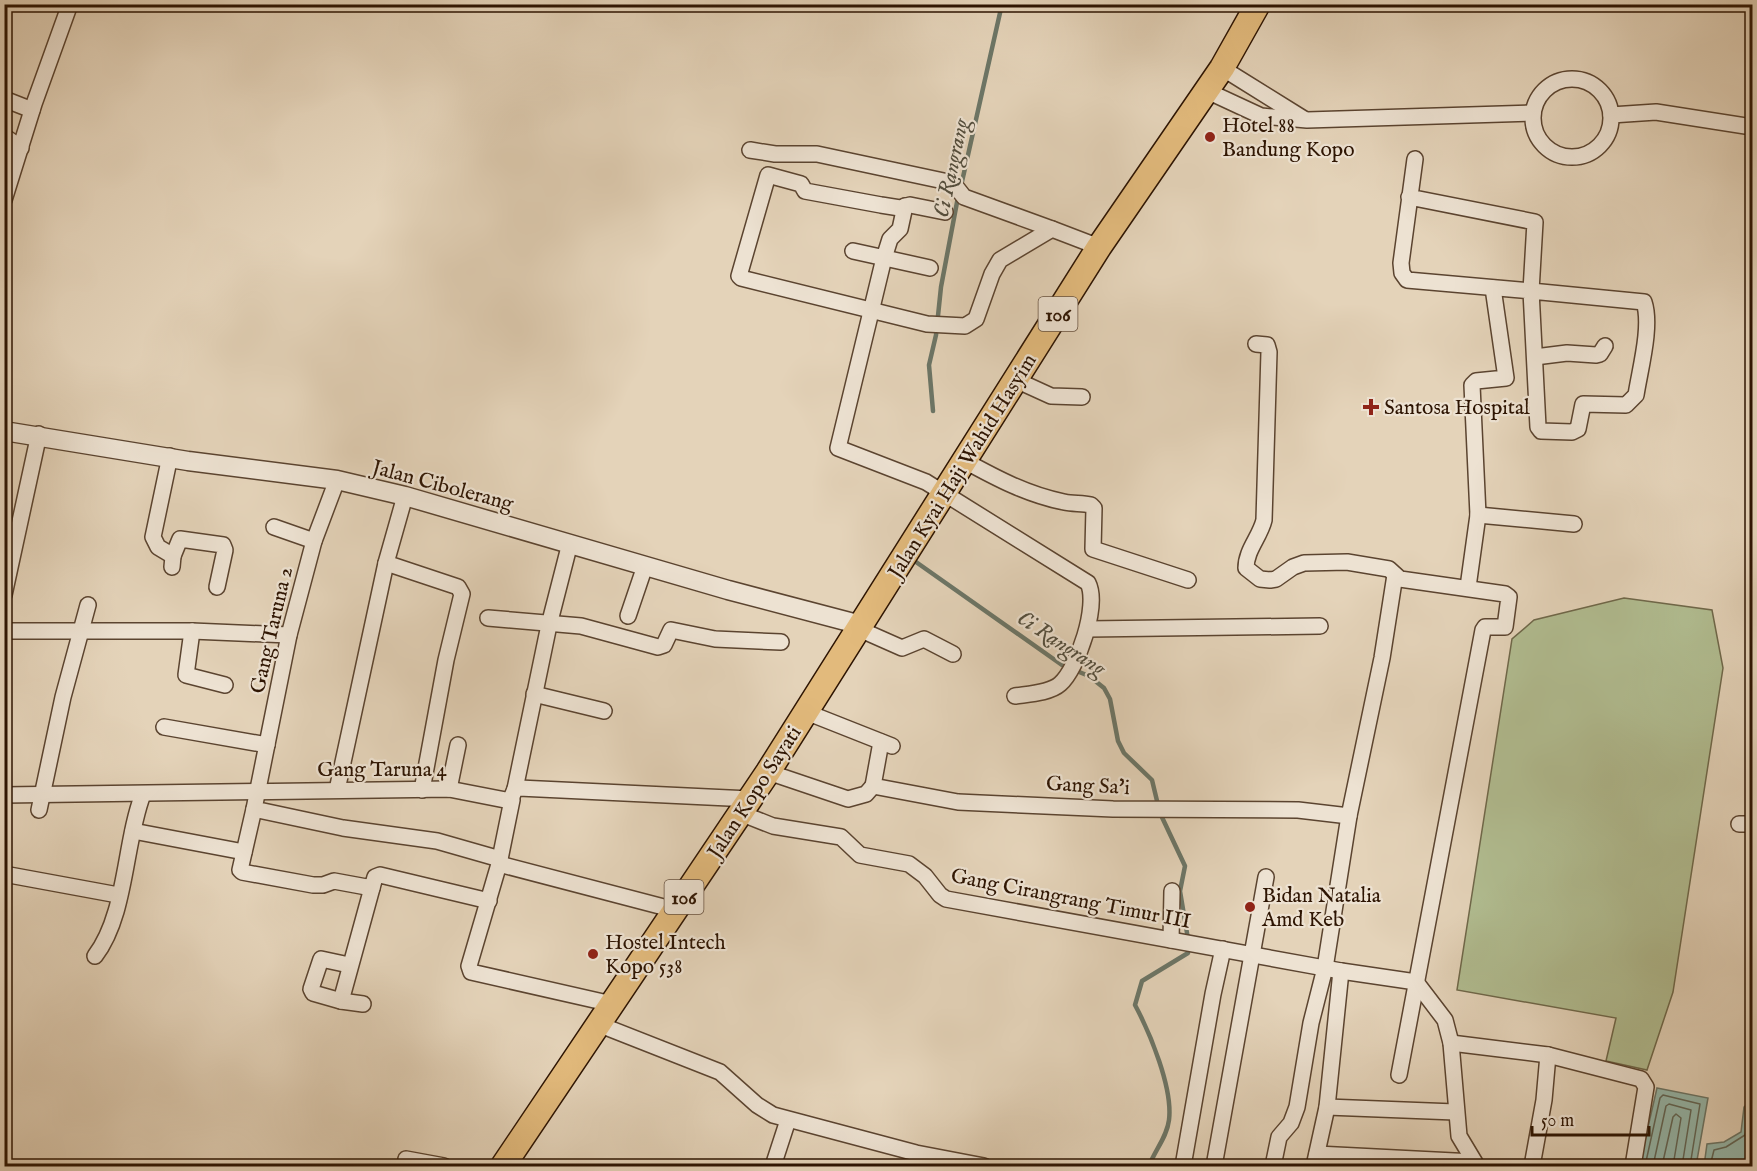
<svg xmlns="http://www.w3.org/2000/svg" width="1757" height="1171" viewBox="0 0 1757 1171" font-family="'IM FELL English',serif">
  <style>
    .green { fill: #b1bd91; stroke: #6f684a; stroke-width: 1.5 }
    .water { fill: #96b8ab; stroke: #6c7667; stroke-width: 1.5 }
    .lines { fill: none; stroke-linecap: round; stroke-linejoin: round }
    .shore { stroke: #626656; stroke-width: 1.5 }
    .stream { stroke: #6c7667; stroke-width: 4.5 }
    .minor-casing { stroke: #5b4430; stroke-width: 18 }
    .tertiary-casing { stroke: #5b4430; stroke-width: 21 }
    .primary-casing { stroke: #2d1402; stroke-width: 27 }
    .minor { stroke: #ede2d2; stroke-width: 15 }
    .tertiary { stroke: #ede2d2; stroke-width: 18 }
    .primary { stroke: #e2ba7c; stroke-width: 24 }
    .poi-dot { fill: #8f2418; stroke: #ede2d2; stroke-width: 2 }
    .labels { text-anchor: middle; stroke-width: 4.5; stroke-linejoin: round; paint-order: stroke }
    .shield { fill: #ede2d2; stroke: #675240; stroke-width: 1.5 }
    .shield-label { font-size: 20px; font-weight: bold; fill: #2d1402 }
    .poi-label { font-size: 21px; fill: #2d1402; stroke: #ede2d2; text-anchor: start }
    .street-label { font-size: 21px; fill: #2d1402; stroke: #ede2d2 }
    .water-label { font-size: 22px; font-style: italic; fill: #524d3d; stroke: #ede2d2 }
  </style>
  <rect width="100%" height="100%" fill="#e4d3b9"/>
  <filter id="stains"><feTurbulence type="fractalNoise" baseFrequency=".00333" numOctaves="4"/><feColorMatrix values="0 0 0 0 .2 0 0 0 0 .09 0 0 0 0 .02 0 0 0 .5 -.17"/></filter>
  <radialGradient id="worn" r=".72"><stop offset=".6" stop-color="#630" stop-opacity="0"/><stop offset="1" stop-color="#630" stop-opacity=".3"/></radialGradient>
  <polygon class="green" points="1624,598 1712,610 1723,668 1673,992 1647,1070 1606,1061 1616,1018 1457,990 1512,639 1534,620"/>
  <g class="water">
    <polygon points="1657,1088 1708,1098 1696,1166 1639,1166"/>
    <polygon points="1752,1099 1752,1166 1704,1166 1707,1144 1724,1142 1741,1132 1744,1107"/>
  </g>
  <g class="lines">
    <g class="shore">
      <polyline points="1645,1166 1660,1098 1663,1095 1700,1104 1690,1166"/>
      <polyline points="1653,1166 1666,1106 1669,1104 1691,1110 1682,1166"/>
      <polyline points="1662,1166 1673,1117 1676,1114 1681,1118 1673,1166"/>
      <polyline points="1710,1166 1714,1150 1726,1147 1745,1135 1752,1107"/>
    </g>
    <g class="stream">
      <polyline points="961,186 1002,4"/>
      <polyline points="933,411 929,365 936,335 941,287 958,197"/>
      <polyline points="916,562 1062,665 1089,676 1104,688 1110,699 1118,741 1124,753 1152,780 1158,805"/>
      <polyline points="1160,813 1185,866 1180,891 1188,939"/>
      <path d="M1149 1166C1155 1150 1167 1137 1169 1120 1173 1088 1150 1033 1135 1005L1142 981 1188 953V947"/>
    </g>
    <defs>
      <g id="minor">
        <polyline points="1222,68 1304,119"/>
        <circle cx="1572" cy="118" r="39"/>
        <polyline points="1205,90 1261,116 1307,120 1533,113"/>
        <polyline points="4,99 32,110"/>
        <polyline points="1611,115 1656,112 1752,127"/>
        <polyline points="4,136 21,148"/>
        <polyline points="750,150 775,154 817,154 953,183 964,197 1052,229"/>
        <path d="M1409 197 1535 222 1531 291 1644 302C1652 326 1640 369 1636 395L1626 405 1583 404 1578 429 1572 432 1541 431 1538 427 1531 291 1407 280 1402 273 1401 263 1415 159"/>
        <polyline points="4,200 34,104 70,4"/>
        <path d="M905 206 900 229 890 239 884 258 838 448 926 482 1088 583C1099 605 1078 668 1060 684 1050 693 1028 694 1015 696"/>
        <polyline points="945,212 910,205 900,208 881,205 805,191 801,184 768,175 739,276 741,278 927,324 965,326 976,319 992,274 1000,260 1052,229 1099,247"/>
        <polyline points="853,251 930,268"/>
        <path d="M1256 344 1267 345 1269 352 1264 520C1260 537 1246 550 1246 568L1260 579 1270 580 1276 579 1293 567 1304 563 1347 562 1389 569 1400 579 1505 594 1509 597 1505 627H1485L1483 630 1399 1075"/>
        <polyline points="1535,357 1567,353 1596,355 1600,354 1605,346"/>
        <polyline points="1016,380 1051,396 1082,397"/>
        <polyline points="170,456 153,537 158,547 173,556 172,567"/>
        <path d="M965 461C996 478 1028 495 1064 502 1073 504 1082 503 1091 505L1094 508 1093 549 1188 580"/>
        <polyline points="337,480 314,541 289,635 254,809 343,828 437,841 500,859"/>
        <polyline points="1478,515 1574,524"/>
        <polyline points="274,527 314,541"/>
        <polyline points="173,556 180,539 223,545 225,550 217,587"/>
        <polyline points="386,563 458,587 462,594 446,660 422,790"/>
        <polyline points="1468,587 1478,515 1472,385 1476,381 1506,378 1493,288"/>
        <polyline points="4,595 39,434"/>
        <polyline points="628,616 645,566"/>
        <polyline points="488,618 581,626 658,647 664,645 671,630 715,639 781,642"/>
        <polyline points="859,629 902,648 924,639 953,654"/>
        <polyline points="1088,629 1320,626"/>
        <polyline points="4,631 192,631 289,635"/>
        <polyline points="192,631 186,675 225,685"/>
        <polyline points="534,694 604,711"/>
        <polyline points="806,712 892,746"/>
        <polyline points="164,727 267,745"/>
        <polyline points="881,742 873,786 958,802 1113,809 1298,810 1349,816"/>
        <polyline points="768,772 848,799 866,794 873,786"/>
        <polyline points="449,789 458,745"/>
        <polyline points="515,789 549,625 570,543"/>
        <polyline points="337,790 386,563 405,496"/>
        <polyline points="4,795 449,789 510,801 515,789 519,788 750,799"/>
        <polyline points="512,800 499,864 675,910"/>
        <polyline points="254,809 240,870 242,872 313,885 323,885 334,881 372,888 375,877 380,875 489,901"/>
        <polyline points="39,810 63,697 88,605"/>
        <polyline points="740,813 773,826 841,837 860,855 909,864 925,876 940,895 946,899 1341,971 1416,982"/>
        <polyline points="1739,824 1752,824"/>
        <polyline points="133,831 244,852"/>
        <polyline points="499,864 469,966 471,972 612,1004"/>
        <polyline points="4,874 118,895"/>
        <polyline points="1171,940 1172,891"/>
        <path d="M95 956C127 914 124 843 143 794"/>
        <polyline points="1416,982 1445,1020 1451,1043 1459,1136 1477,1166"/>
        <polyline points="341,1001 313,993 311,989 321,959 349,965"/>
        <polyline points="363,1004 341,1001 372,888"/>
        <polyline points="598,1024 720,1072 757,1105 773,1115 916,1153 984,1166"/>
        <polyline points="1451,1043 1548,1055 1641,1079 1646,1087 1633,1166"/>
        <polyline points="1327,1107 1455,1112"/>
        <polyline points="1317,1154 1474,1162"/>
        <polyline points="406,1159 444,1166"/>
        <polyline points="773,1166 788,1120"/>
        <polyline points="1183,1166 1213,994 1223,949"/>
        <polyline points="1214,1166 1266,877"/>
        <polyline points="1273,1166 1279,1137 1291,1123 1297,1107 1311,1023 1325,968 1349,816 1382,658 1395,575"/>
        <polyline points="1314,1166 1327,1107 1341,971"/>
        <polyline points="1532,1166 1544,1100 1548,1055"/>
      </g>
      <polyline id="tertiary" points="4,431 188,461 337,480 405,496 728,590 861,625"/>
      <polyline id="primary" points="503,1166 768,772 1099,247 1222,68 1258,4"/>
    </defs>
    <use href="#minor" class="minor-casing"/>
    <use href="#tertiary" class="tertiary-casing"/>
    <use href="#primary" class="primary-casing"/>
    <use href="#minor" class="minor"/>
    <use href="#tertiary" class="tertiary"/>
    <use href="#primary" class="primary"/>
  </g>
  <g class="poi-dot">
    <circle cx="1210" cy="137" r="6"/>
    <path d="M1368 398h6v6h6v6h-6v6h-6v-6h-6v-6h6z"/>
    <circle cx="1250" cy="907" r="6"/>
    <circle cx="593" cy="954" r="6"/>
  </g>
  <g class="labels">
    <g class="shield">
      <rect x="1038.5" y="297" width="39" height="34" rx="4.5"/>
      <rect x="664.5" y="880" width="39" height="34" rx="4.5"/>
    </g>
    <g class="shield-label">
      <text x="1058" y="321">106</text>
      <text x="684" y="904">106</text>
    </g>
    <g class="poi-label">
      <text x="1222" y="132">Hotel 88<tspan x="1222" dy="24">Bandung Kopo</tspan></text>
      <text x="1384" y="414">Santosa Hospital</text>
      <text x="1262" y="902">Bidan Natalia<tspan x="1262" dy="24">Amd Keb</tspan></text>
      <text x="605" y="949">Hostel Intech<tspan x="605" dy="24">Kopo 538</tspan></text>
    </g>
    <g class="street-label">
      <text transform="translate(962 466) rotate(-58)" y="7">Jalan Kyai Haji Wahid Hasyim</text>
      <text transform="translate(443 485) rotate(15)" y="7">Jalan Cibolerang</text>
      <text transform="translate(271 630) rotate(-77)" y="7">Gang Taruna 2</text>
      <text x="382" y="776">Gang Taruna 4</text>
      <text transform="translate(1088 785) rotate(3)" y="7">Gang Sa'i</text>
      <text transform="translate(754 792) rotate(-57)" y="7">Jalan Kopo Sayati</text>
      <text transform="translate(1071 898) rotate(11)" y="7">Gang Cirangrang Timur III</text>
    </g>
    <g class="water-label">
      <text transform="translate(950 168) rotate(-78)" y="8">Ci Rangrang</text>
      <text transform="translate(1062 642) rotate(33)" y="8">Ci Rangrang</text>
    </g>
  </g>
  <rect width="1757" height="1171" fill="none" stroke="#e4d3b9" stroke-width="24"/>
  <rect x="6" y="6" width="1745" height="1159" fill="none" stroke="#2d1402" stroke-width="3"/>
  <rect x="12" y="12" width="1733" height="1147" fill="none" stroke="#2d1402" stroke-width="1.5"/>
  <path d="M1532 1126v9h117v-9" fill="none" stroke="#2d1402" stroke-width="3"/>
  <text x="1541" y="1126" font-size="18" fill="#2d1402" stroke="#ede2d2" stroke-width="4.5" paint-order="stroke">50 m</text>
  <rect width="100%" height="100%" filter="url(#stains)"/>
  <rect width="100%" height="100%" fill="url(#worn)"/>
</svg>
